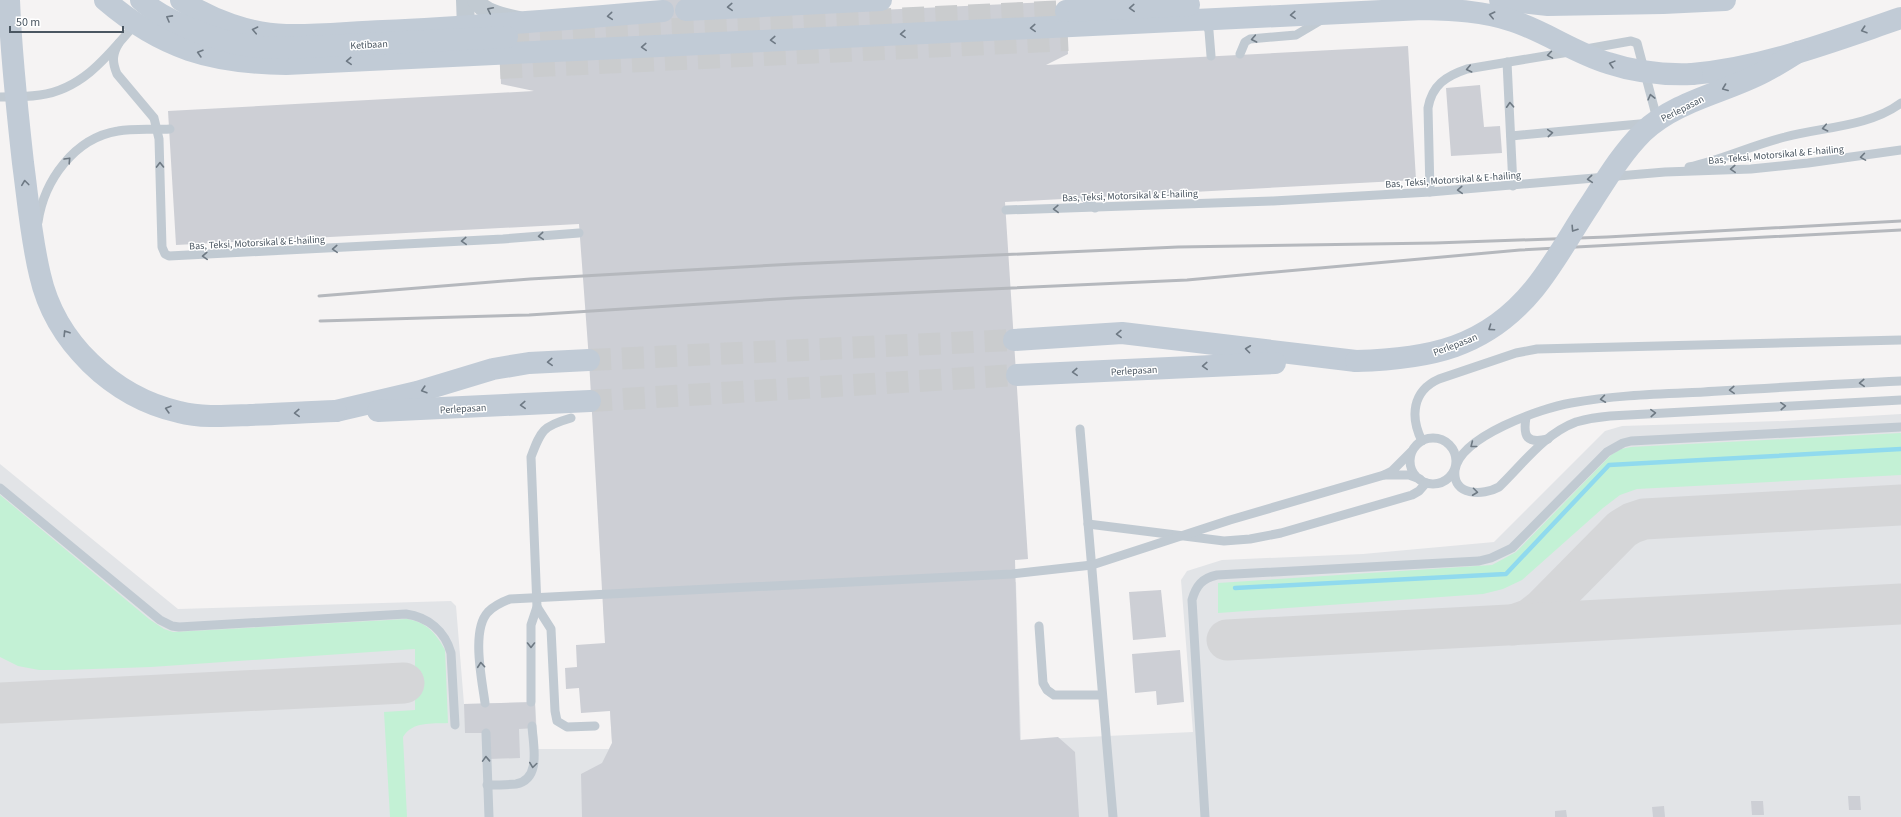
<svg xmlns="http://www.w3.org/2000/svg" width="1901" height="817" viewBox="0 0 1901 817" font-family="'Source Sans 3',sans-serif">
  <style>
    .airport { fill: #e2e4e7 }
    .green { fill: #c3f1d5 }
    .lines { fill: none; stroke-linecap: round; stroke-linejoin: round }
    .stream { stroke: #90daee; stroke-width: 4.5 }
    .taxiway { stroke: #d5d6d8; stroke-width: 41 }
    .building { fill: #cdcfd5 }
    .secondary-tunnel { stroke: #caccce; stroke-width: 22; stroke-dasharray: 22 11; stroke-linecap: butt }
    .service { stroke: #c1cad2; stroke-width: 9 }
    .minor { stroke: #c1cad2; stroke-width: 18 }
    .secondary { stroke: #c1cbd6; stroke-width: 22 }
    .rail { stroke: #b5b8bd; stroke-width: 3 }
    .service-bridge { stroke: #c1cad2; stroke-width: 9 }
    .secondary-bridge { stroke: #c1cbd6; stroke-width: 22 }
    .oneway { stroke: #6e7984 }
    .oneway2 { stroke: #6e7983 }
    .labels { text-anchor: middle; stroke-width: 3; stroke-linejoin: round; paint-order: stroke }
    .street-label { font-size: 10px; fill: #4a5661; stroke: #fff }
  </style>
  <rect width="100%" height="100%" fill="#f5f3f3"/>
  <polygon class="airport" points="1901,414 1901,817 0,817 0,464 178,609 451,601 456,606 464,704 535,702 538,749 609,749 612,743 603,605 1016,582 1021,740 1193,732 1181,580 1187,571 1222,560 1363,554 1494,542 1605,431 1622,426 1784,421"/>
  <g class="green">
    <polygon points="1901,433 1901,475 1637,489 1620,495 1603,508 1522,580 1503,589 1483,594 1218,613 1218,583 1492,565 1516,552 1611,455 1621,449 1631,447"/>
    <path d="M0 495 149 619 164 629 173 632 407 619C426 622 436 633 445 650L448 723C431 724 413 721 403 737L407 817H390L384 712 415 710V649L151 667 64 670H39L18 666 0 657Z"/>
  </g>
  <g class="lines">
    <polyline class="stream" points="1235,588 1506,574 1609,465 1901,449"/>
    <g class="taxiway">
      <polyline points="1513,625 1530,619 1543,609 1622,529 1632,523 1644,519 1901,505"/>
      <polyline points="1227,640 1901,604"/>
      <polyline points="0,703 404,683"/>
    </g>
  </g>
  <g class="building">
    <polygon points="662,0 686,0 686,19 1050,2 1066,11 1068,54 1046,65 1408,46 1416,180 1005,202 1028,559 1015,560 1020,740 1058,737 1075,752 1079,817 582,817 581,774 602,763 612,743 610,711 581,713 579,688 566,689 565,668 577,667 576,645 605,643 589,360 579,224 176,245 168,111 534,91 501,84 499,40 538,28 663,20"/>
    <polygon points="1480,85 1484,127 1500,126 1502,153 1451,156 1446,88"/>
    <polygon points="1161,590 1166,637 1133,640 1129,592"/>
    <polygon points="1180,650 1184,702 1157,705 1156,691 1135,693 1132,654"/>
    <polygon points="535,702 536,728 519,729 520,758 488,759 487,733 465,733 464,704"/>
    <polygon points="1848,796 1860,796 1861,810 1849,810"/>
    <polygon points="1751,801 1763,801 1764,815 1752,815"/>
    <polygon points="1664,806 1665,817 1653,817 1652,807"/>
    <polygon points="1566,810 1567,817 1555,817 1555,811"/>
  </g>
  <g class="lines">
    <g class="secondary-tunnel">
      <polyline points="507,37 1066,11"/>
      <polyline points="500,68 1068,40"/>
      <polyline points="589,360 1014,340"/>
      <polyline points="590,401 1017,375"/>
    </g>
    <g class="service">
      <polyline points="1205,20 1209,31 1211,56"/>
      <path d="M119 43C112 54 112 62 117 74L154 118 159 139 162 247 165 254 169 256 503 239 579 233"/>
      <polyline points="1240,54 1245,42 1250,39 1296,35 1323,19"/>
      <polyline points="1507,62 1513,186"/>
      <path d="M0 97C13 97 27 97 40 95 84 89 110 53 137 22"/>
      <polyline points="1511,136 1650,123 1655,120 1656,115 1637,43 1631,41 1586,49"/>
      <path d="M1689 167C1722 160 1752 145 1785 137 1822 127 1869 127 1901 103"/>
      <path d="M1430 192 1428 108C1432 85 1446 76 1467 69L1569 52"/>
      <polyline points="1085,198 1095,208"/>
      <polyline points="1006,210 1273,201 1430,192 1665,172 1751,169 1808,163 1901,150"/>
      <path d="M1901 381C1835 384 1770 388 1704 392 1660 394 1615 395 1571 403 1542 408 1460 436 1455 470 1452 496 1483 496 1499 487 1523 464 1544 434 1576 422 1587 419 1599 417 1610 416L1901 400"/>
      <path d="M1526 417C1523 436 1526 444 1548 439"/>
      <polyline points="1080,429 1113,817"/>
      <circle cx="1433" cy="461" r="23"/>
      <path d="M1422 441C1410 417 1412 391 1439 379L1516 353 1537 349 1901 340"/>
      <polyline points="1411,452 1392,471 1384,475 1409,475 1420,479"/>
      <path d="M0 488 160 620 172 626 179 627 406 614C428 617 445 631 451 653L455 725"/>
      <polyline points="1088,524 1224,541 1250,539 1281,533 1412,495 1419,491 1426,483"/>
      <polyline points="537,607 551,629 555,711 557,721 567,727 595,726"/>
      <polyline points="1039,626 1043,683 1047,690 1054,695 1102,695"/>
      <path d="M531 702V625L537 607 531 457C541 430 543 426 571 418"/>
      <path d="M485 703C482 680 471 630 488 612 494 606 502 602 510 599L1012 574 1092 565 1230 520 1384 475"/>
      <polyline points="486,733 489,817"/>
      <path d="M487 785C497 785 507 785 516 784 542 779 533 745 532 726"/>
      <path d="M1205 817 1192 600C1196 586 1202 578 1217 575L1479 561 1491 558 1512 548 1607 452 1623 443 1631 441 1901 427"/>
    </g>
    <g class="minor">
      <polyline points="465,0 466,28"/>
      <path d="M476 0C483 13 505 17 519 20"/>
    </g>
    <g class="secondary">
      <path d="M181 0C211 20 250 34 286 35 318 36 351 32 383 31 476 27 570 19 663 11"/>
      <polyline points="1500,0 1548,5 1663,3 1725,0"/>
      <polyline points="686,10 881,0"/>
      <path d="M1692 74C1764 68 1833 41 1901 18"/>
      <polyline points="1014,340 1122,333 1356,361"/>
      <polyline points="1017,375 1275,363"/>
      <polyline points="336,411 417,392 493,369 529,363 589,360"/>
      <polyline points="378,411 590,401"/>
    </g>
    <g class="rail">
      <polyline points="319,296 530,279 794,264 1178,247 1435,243 1607,237 1901,221"/>
      <polyline points="320,321 529,315 795,298 1187,280 1520,250 1901,230"/>
    </g>
    <path class="service-bridge" d="M38 222C44 181 74 138 118 131 134 128 153 130 170 129"/>
    <g class="secondary-bridge">
      <path d="M9 0C11 55 17 109 23 163 28 200 31 238 40 275 55 342 113 397 179 412 202 418 226 416 250 415 279 414 307 412 336 411"/>
      <path d="M105 0C162 49 212 63 286 64L1423 9C1454 10 1483 11 1513 21 1546 32 1575 53 1608 63 1635 72 1664 75 1692 74"/>
      <path d="M141 0C165 22 219 42 251 46 262 48 274 47 285 48L507 37"/>
      <polyline points="1066,11 1189,5"/>
      <path d="M1356 361C1429 359 1486 348 1534 289 1556 262 1572 231 1591 203 1607 178 1622 153 1643 132 1677 100 1724 93 1764 72 1776 66 1787 59 1798 52"/>
    </g>
  </g>
  <defs><path id="oneway-chevron" d="M-2-3.5L2.5 0L-2 3.5" fill="none" stroke-width="1.6" stroke-linecap="round" stroke-linejoin="round"/></defs>
  <g class="oneway">
    <use href="#oneway-chevron" transform="translate(730 7) rotate(177)"/>
    <use href="#oneway-chevron" transform="translate(1132 8) rotate(177)"/>
    <use href="#oneway-chevron" transform="translate(1293 15) rotate(177)"/>
    <use href="#oneway-chevron" transform="translate(1492 15) rotate(-167)"/>
    <use href="#oneway-chevron" transform="translate(610 16) rotate(175)"/>
    <use href="#oneway-chevron" transform="translate(169 18) rotate(-151)"/>
    <use href="#oneway-chevron" transform="translate(1033 28) rotate(177)"/>
    <use href="#oneway-chevron" transform="translate(255 30) rotate(-168)"/>
    <use href="#oneway-chevron" transform="translate(1864 30) rotate(162)"/>
    <use href="#oneway-chevron" transform="translate(903 34) rotate(177)"/>
    <use href="#oneway-chevron" transform="translate(773 40) rotate(177)"/>
    <use href="#oneway-chevron" transform="translate(644 47) rotate(177)"/>
    <use href="#oneway-chevron" transform="translate(200 53) rotate(-164)"/>
    <use href="#oneway-chevron" transform="translate(349 61) rotate(177)"/>
    <use href="#oneway-chevron" transform="translate(1612 64) rotate(-165)"/>
    <use href="#oneway-chevron" transform="translate(1725 88) rotate(159)"/>
    <use href="#oneway-chevron" transform="translate(25 183) rotate(-97)"/>
    <use href="#oneway-chevron" transform="translate(1574 229) rotate(123)"/>
    <use href="#oneway-chevron" transform="translate(1491 328) rotate(146)"/>
    <use href="#oneway-chevron" transform="translate(66 333) rotate(-122)"/>
    <use href="#oneway-chevron" transform="translate(1119 334) rotate(179)"/>
    <use href="#oneway-chevron" transform="translate(1248 349) rotate(-173)"/>
    <use href="#oneway-chevron" transform="translate(550 362) rotate(177)"/>
    <use href="#oneway-chevron" transform="translate(1205 366) rotate(177)"/>
    <use href="#oneway-chevron" transform="translate(1075 372) rotate(177)"/>
    <use href="#oneway-chevron" transform="translate(424 390) rotate(163)"/>
    <use href="#oneway-chevron" transform="translate(523 405) rotate(177)"/>
    <use href="#oneway-chevron" transform="translate(168 409) rotate(-164)"/>
    <use href="#oneway-chevron" transform="translate(297 413) rotate(177)"/>
  </g>
  <g class="oneway2">
    <use href="#oneway-chevron" transform="translate(490 10) rotate(-154)"/>
    <use href="#oneway-chevron" transform="translate(1254 39) rotate(169)"/>
    <use href="#oneway-chevron" transform="translate(1550 55) rotate(171)"/>
    <use href="#oneway-chevron" transform="translate(1469 69) rotate(167)"/>
    <use href="#oneway-chevron" transform="translate(1651 97) rotate(-104)"/>
    <use href="#oneway-chevron" transform="translate(1510 105) rotate(-93)"/>
    <use href="#oneway-chevron" transform="translate(1825 128) rotate(168)"/>
    <use href="#oneway-chevron" transform="translate(1550 133) rotate(-5)"/>
    <use href="#oneway-chevron" transform="translate(1863 157) rotate(171)"/>
    <use href="#oneway-chevron" transform="translate(68 160) rotate(-47)"/>
    <use href="#oneway-chevron" transform="translate(160 165) rotate(-91)"/>
    <use href="#oneway-chevron" transform="translate(1733 169) rotate(177)"/>
    <use href="#oneway-chevron" transform="translate(1590 179) rotate(175)"/>
    <use href="#oneway-chevron" transform="translate(1460 190) rotate(176)"/>
    <use href="#oneway-chevron" transform="translate(1056 209) rotate(178)"/>
    <use href="#oneway-chevron" transform="translate(541 236) rotate(175)"/>
    <use href="#oneway-chevron" transform="translate(464 241) rotate(177)"/>
    <use href="#oneway-chevron" transform="translate(335 249) rotate(177)"/>
    <use href="#oneway-chevron" transform="translate(205 256) rotate(177)"/>
    <use href="#oneway-chevron" transform="translate(1862 383) rotate(177)"/>
    <use href="#oneway-chevron" transform="translate(1732 390) rotate(177)"/>
    <use href="#oneway-chevron" transform="translate(1603 399) rotate(172)"/>
    <use href="#oneway-chevron" transform="translate(1783 406) rotate(-3)"/>
    <use href="#oneway-chevron" transform="translate(1653 413) rotate(-3)"/>
    <use href="#oneway-chevron" transform="translate(1473 445) rotate(142)"/>
    <use href="#oneway-chevron" transform="translate(1475 492) rotate(7)"/>
    <use href="#oneway-chevron" transform="translate(531 645) rotate(90)"/>
    <use href="#oneway-chevron" transform="translate(481 665) rotate(-95)"/>
    <use href="#oneway-chevron" transform="translate(486 759) rotate(-92)"/>
    <use href="#oneway-chevron" transform="translate(533 765) rotate(98)"/>
  </g>
  <g class="labels">
    <g class="street-label">
      <text transform="translate(369 44) rotate(-3)" y="4">Ketibaan</text>
      <text transform="translate(1682 108) rotate(-27)" y="4">Perlepasan</text>
      <text transform="translate(1776 154) rotate(-5)" y="4">Bas, Teksi, Motorsikal &amp; E-hailing</text>
      <text transform="translate(1453 179) rotate(-4)" y="4">Bas, Teksi, Motorsikal &amp; E-hailing</text>
      <text transform="translate(1130 195) rotate(-2)" y="4">Bas, Teksi, Motorsikal &amp; E-hailing</text>
      <text transform="translate(257 242) rotate(-3)" y="4">Bas, Teksi, Motorsikal &amp; E-hailing</text>
      <text transform="translate(1455 344) rotate(-21)" y="4">Perlepasan</text>
      <text transform="translate(1134 370) rotate(-3)" y="4">Perlepasan</text>
      <text transform="translate(463 408) rotate(-3)" y="4">Perlepasan</text>
    </g>
  </g>
  <path d="M10 26v6h113v-6" fill="none" stroke="#4a5661" stroke-width="2"/>
  <text x="16" y="26" font-size="12" fill="#4a5661" stroke="#ffffff" stroke-width="3" paint-order="stroke">50 m</text>
</svg>
